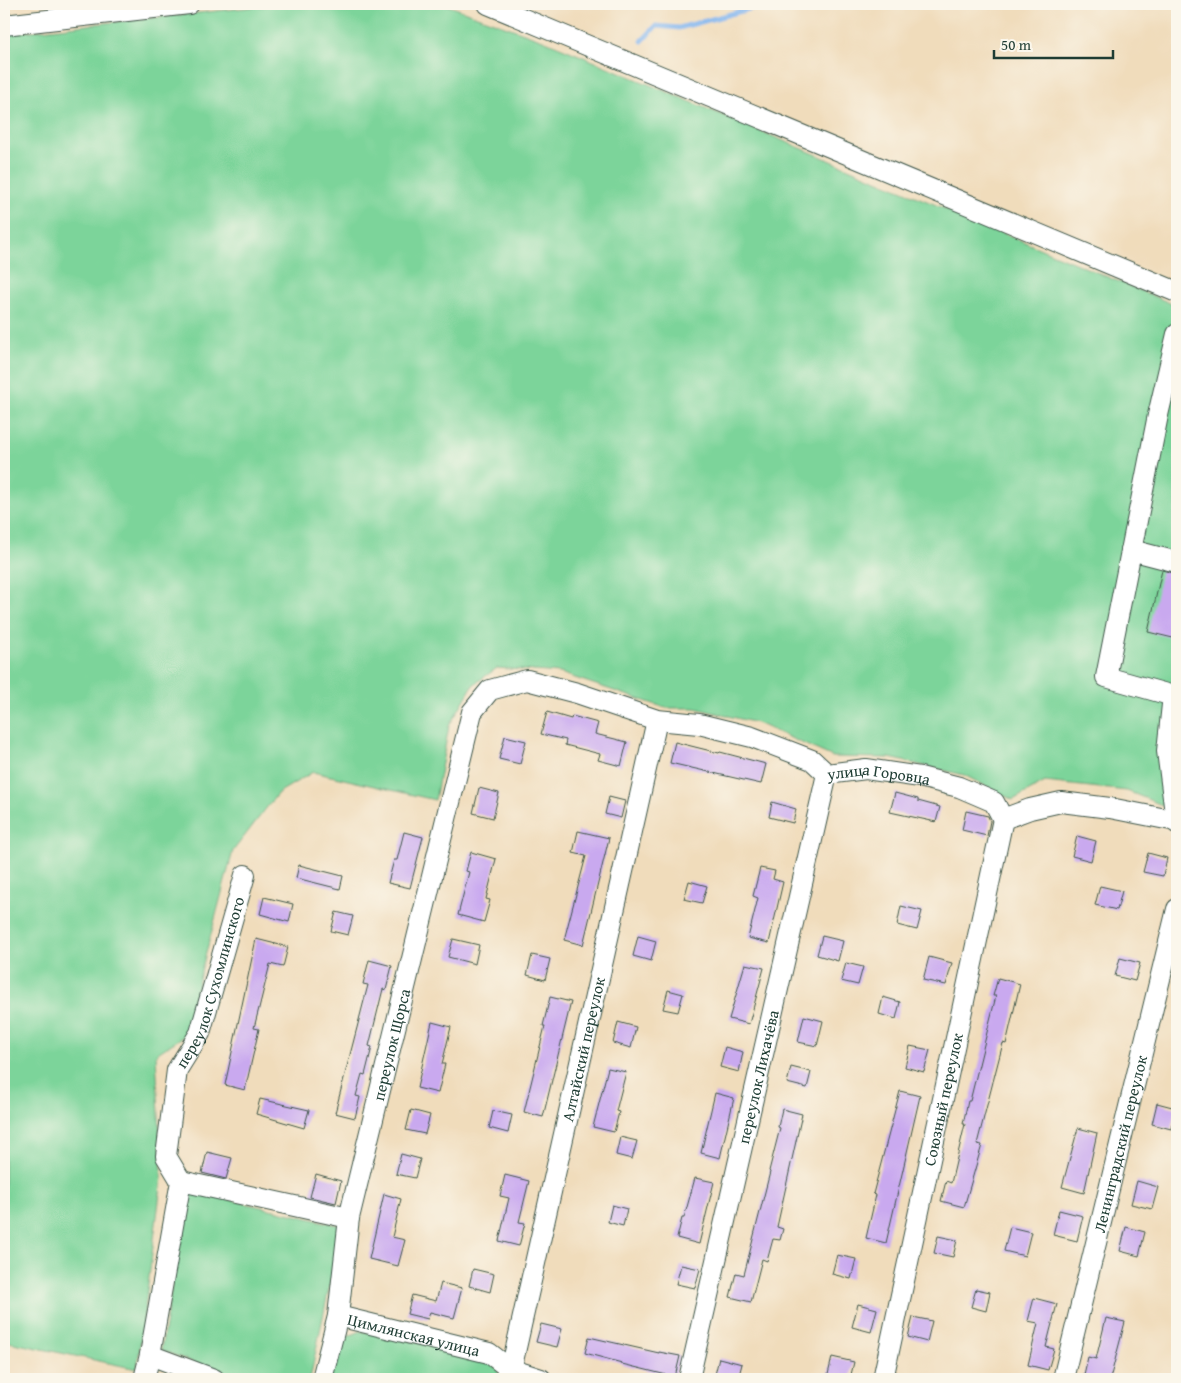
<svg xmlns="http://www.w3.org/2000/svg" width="1181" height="1383" viewBox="0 0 1181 1383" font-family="'Gentium Book Plus',serif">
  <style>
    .green { fill: #7cd49a; stroke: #4e8867 }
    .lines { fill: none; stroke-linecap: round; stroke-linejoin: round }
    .stream { stroke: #80b4ee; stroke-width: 5 }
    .building { fill: #c9a9ef }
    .minor-casing { stroke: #3e5548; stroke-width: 22 }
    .minor { stroke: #fff; stroke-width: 20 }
    .labels { text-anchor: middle; stroke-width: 4; stroke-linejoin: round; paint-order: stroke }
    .street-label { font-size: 16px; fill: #1f3d34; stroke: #fbf7ec }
  </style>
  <rect width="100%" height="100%" fill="#fbf7ec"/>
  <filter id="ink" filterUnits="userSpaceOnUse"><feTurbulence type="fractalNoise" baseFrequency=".02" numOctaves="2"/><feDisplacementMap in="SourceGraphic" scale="10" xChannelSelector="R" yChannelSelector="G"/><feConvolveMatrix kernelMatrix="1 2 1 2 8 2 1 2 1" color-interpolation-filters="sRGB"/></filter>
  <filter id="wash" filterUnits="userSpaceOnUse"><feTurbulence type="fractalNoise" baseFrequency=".0096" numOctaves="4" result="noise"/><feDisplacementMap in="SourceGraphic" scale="20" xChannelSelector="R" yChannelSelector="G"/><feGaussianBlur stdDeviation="1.12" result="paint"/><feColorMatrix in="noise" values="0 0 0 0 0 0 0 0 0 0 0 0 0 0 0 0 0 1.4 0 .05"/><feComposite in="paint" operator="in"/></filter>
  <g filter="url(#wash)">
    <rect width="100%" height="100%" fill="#f0dcbb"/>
    <g class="green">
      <polygon points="281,4 444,4 543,40 1177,306 1177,811 1127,791 1045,782 1013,800 964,775 890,758 833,757 757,723 695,708 666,708 560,673 497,668 473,685 449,726 435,800 313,772 278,793 233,851 184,1036 156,1054 162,1178 137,1369 4,1341 4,34"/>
      <polygon points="188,1190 342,1226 310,1379 237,1379 161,1350"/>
      <polygon points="361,1331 475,1354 497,1368 500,1379 327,1379 342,1339"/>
    </g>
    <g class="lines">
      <polyline class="stream" points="642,41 656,26 679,28 767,4"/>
    </g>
    <g id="blocks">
      <g class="building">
        <polygon points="1162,570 1177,574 1177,639 1148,632"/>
        <polygon points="547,712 571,719 572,716 598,723 595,734 627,742 621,766 598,760 600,754 565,745 566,740 541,734"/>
        <polygon points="505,736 526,741 520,764 499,759"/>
        <polygon points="675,742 719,753 720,752 766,764 761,784 670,763"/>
        <polygon points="479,788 499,793 493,818 473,813"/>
        <polygon points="895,793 918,799 918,801 940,807 936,822 890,812"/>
        <polygon points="609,797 625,801 621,818 605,814"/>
        <polygon points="772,802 796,809 793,823 769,817"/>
        <polygon points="966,811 988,816 990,821 987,836 962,830"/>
        <polygon points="578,831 609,838 583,945 564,940 586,856 573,853"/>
        <polygon points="404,832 423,837 410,888 388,883 394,860 397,860"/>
        <polygon points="1077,836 1096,841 1091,861 1072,856"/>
        <polygon points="471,852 496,859 486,899 490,900 484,922 458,915 469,872 466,871"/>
        <polygon points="1148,853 1167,858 1163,876 1143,872"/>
        <polygon points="299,865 343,876 340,889 296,878"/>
        <polygon points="760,868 775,871 773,879 783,882 769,943 748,938 758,898 753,896"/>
        <polygon points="689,881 707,886 702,903 684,899"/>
        <polygon points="1100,886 1122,891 1117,910 1095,905"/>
        <polygon points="264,897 293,904 289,922 260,914"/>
        <polygon points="901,906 922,911 917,930 897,925"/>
        <polygon points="336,912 353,916 348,935 331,931"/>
        <polygon points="638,936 656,941 651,961 633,956"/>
        <polygon points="822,936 843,941 838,961 817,955"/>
        <polygon points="256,939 288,947 283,967 270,964 254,1028 259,1029 245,1090 225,1085"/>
        <polygon points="453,939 479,945 475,964 448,957"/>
        <polygon points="532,955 550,959 545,980 527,975"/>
        <polygon points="929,957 952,963 946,985 923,980"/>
        <polygon points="1120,958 1140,963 1135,981 1115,976"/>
        <polygon points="369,960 392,966 386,990 383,989 369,1046 372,1047 365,1075 362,1074 356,1096 360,1097 355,1118 335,1113 368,985 363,984"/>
        <polygon points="846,963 863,967 858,985 841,981"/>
        <polygon points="745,964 764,968 749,1024 729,1019"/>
        <polygon points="998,978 1020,984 1006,1044 1003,1043 977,1144 982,1145 964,1207 941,1201 946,1181 951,1183 965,1124 963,1124 968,1101 970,1101 996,996 993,996"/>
        <polygon points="668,990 683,994 678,1012 663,1009"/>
        <polygon points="550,997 571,1002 543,1117 524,1112 545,1026 543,1026"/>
        <polygon points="883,997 900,1002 896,1019 879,1014"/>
        <polygon points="804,1016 823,1021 817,1046 798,1042"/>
        <polygon points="432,1022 451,1027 442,1064 445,1064 438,1093 417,1088"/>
        <polygon points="618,1022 636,1027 631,1048 613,1043"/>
        <polygon points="910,1046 930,1050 924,1072 905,1067"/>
        <polygon points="725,1047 743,1052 739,1072 720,1067"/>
        <polygon points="791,1067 811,1072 807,1088 787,1083"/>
        <polygon points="608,1068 626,1072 616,1111 619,1112 614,1132 593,1127"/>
        <polygon points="900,1091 920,1096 886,1243 866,1238 876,1195 873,1194"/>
        <polygon points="715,1093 734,1098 720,1158 701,1153"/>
        <polygon points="260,1099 309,1110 304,1128 256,1114"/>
        <polygon points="1157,1103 1176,1108 1171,1129 1152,1124"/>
        <polygon points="782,1109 802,1114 777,1227 783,1229 780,1240 773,1239 767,1261 762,1259 751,1302 730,1297 736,1273 744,1275 770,1172 769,1171 780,1128 778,1127"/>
        <polygon points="411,1110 430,1115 425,1134 406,1130"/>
        <polygon points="493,1111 512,1115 508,1133 489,1128"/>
        <polygon points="1078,1128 1097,1133 1084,1193 1062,1187"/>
        <polygon points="620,1137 637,1141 632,1159 616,1155"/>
        <polygon points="207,1152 232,1158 226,1179 202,1173"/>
        <polygon points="401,1154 420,1159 415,1178 396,1174"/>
        <polygon points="316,1174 341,1181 336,1203 310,1197"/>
        <polygon points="505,1175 529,1181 519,1222 525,1223 519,1246 499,1241 509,1198 500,1196"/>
        <polygon points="695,1178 714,1182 699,1244 677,1238 682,1218 684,1218"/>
        <polygon points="1137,1181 1158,1187 1152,1209 1131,1204"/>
        <polygon points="384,1194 401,1199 392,1237 405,1240 398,1266 369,1259"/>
        <polygon points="612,1205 627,1209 623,1226 608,1222"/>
        <polygon points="1059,1210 1083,1216 1077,1241 1053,1235"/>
        <polygon points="1010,1227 1031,1232 1025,1256 1004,1251"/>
        <polygon points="1126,1227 1145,1232 1139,1256 1120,1251"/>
        <polygon points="938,1236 957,1240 953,1257 934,1253"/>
        <polygon points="837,1255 856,1259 851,1279 832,1274"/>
        <polygon points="681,1265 700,1269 695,1288 676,1284"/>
        <polygon points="473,1269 494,1274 490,1292 469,1286"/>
        <polygon points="441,1283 462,1288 454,1318 430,1312 428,1319 407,1314 412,1295 436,1301"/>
        <polygon points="976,1289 990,1292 986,1311 971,1307"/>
        <polygon points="1034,1298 1057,1304 1046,1347 1054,1349 1048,1370 1028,1365 1038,1323 1028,1321"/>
        <polygon points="858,1304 877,1309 871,1332 852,1327"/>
        <polygon points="913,1317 932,1321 927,1342 908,1337"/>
        <polygon points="1106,1318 1125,1322 1110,1379 1083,1379 1088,1357 1096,1359"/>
        <polygon points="541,1324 562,1329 557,1347 536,1342"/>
        <polygon points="589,1337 659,1353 659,1352 680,1356 675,1377 622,1364 622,1363 585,1353"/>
        <polygon points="832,1357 854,1362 850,1379 827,1379"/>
        <polygon points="719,1358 742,1364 738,1379 714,1379"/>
      </g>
    </g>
  </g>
  <g filter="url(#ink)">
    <use href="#blocks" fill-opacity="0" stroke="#3e5548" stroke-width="1"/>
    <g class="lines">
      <defs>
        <g id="minor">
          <polyline points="488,4 1177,292"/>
          <polyline points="4,25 189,4"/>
          <polyline points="1177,334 1158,415 1106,677 1177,697"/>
          <polyline points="1131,550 1177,562"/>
          <polyline points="1173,695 1167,751 1176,821"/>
          <polyline points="181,1181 349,1218"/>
          <path id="s1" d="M338 1316 489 1353 510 1369 541 1379"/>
          <polyline points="150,1355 214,1379"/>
          <path id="s2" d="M144 1379 150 1355 181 1181 166 1156 177 1070 200 1033 245 875"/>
          <path id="s3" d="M322 1379 338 1316 349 1218 472 712 490 690 527 680 577 693 657 720 699 724 752 737 812 760 827 774 866 769 920 777 959 787 994 802 1003 819 1030 809 1061 802 1110 808 1176 821 1177 823"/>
          <path id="s4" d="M509 1379 657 720"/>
          <path id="s5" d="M689 1379 827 774"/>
          <path id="s6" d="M883 1379 1003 819"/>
          <path id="s7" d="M1063 1379 1177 909"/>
        </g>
      </defs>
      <use href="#minor" class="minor-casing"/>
      <use href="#minor" class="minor"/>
    </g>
  </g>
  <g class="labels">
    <g class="street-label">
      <text dy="6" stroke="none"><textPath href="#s3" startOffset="1121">улица Горовца</textPath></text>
      <text dy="6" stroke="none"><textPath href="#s2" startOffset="412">переулок Сухомлинского</textPath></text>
      <text dy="6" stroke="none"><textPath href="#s3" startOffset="342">переулок Щорса</textPath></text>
      <text dy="6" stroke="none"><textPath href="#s4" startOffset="338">Алтайский переулок</textPath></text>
      <text dy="6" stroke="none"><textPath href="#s5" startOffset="310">переулок Лихачёва</textPath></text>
      <text dy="6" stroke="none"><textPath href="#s6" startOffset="286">Союзный переулок</textPath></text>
      <text dy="6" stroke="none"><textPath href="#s7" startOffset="242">Ленинградский переулок</textPath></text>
      <text dy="6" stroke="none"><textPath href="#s1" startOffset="78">Цимлянская улица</textPath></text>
    </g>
  </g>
  <rect width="1181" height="1383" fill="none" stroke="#fbf7ec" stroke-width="20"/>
  <path d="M994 50v8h119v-8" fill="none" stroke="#1f3d34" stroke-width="2.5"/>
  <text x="1001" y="50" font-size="15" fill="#1f3d34" stroke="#fbf7ec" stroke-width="4" paint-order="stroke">50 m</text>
</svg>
